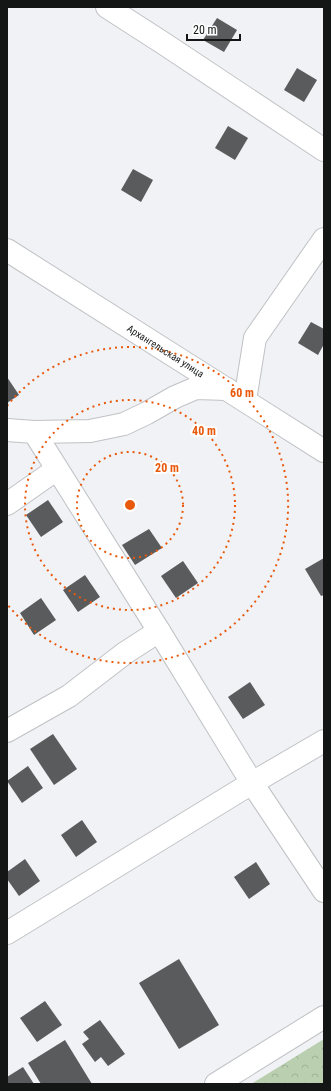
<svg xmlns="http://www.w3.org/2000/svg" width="331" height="1091" viewBox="0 0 331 1091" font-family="'Roboto Condensed',sans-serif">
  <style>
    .forest { fill: url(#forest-crowns) }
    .building { fill: #595b5d }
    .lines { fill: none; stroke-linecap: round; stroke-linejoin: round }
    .minor-casing { stroke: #c0c2c5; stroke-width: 24 }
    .major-casing { stroke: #c0c2c5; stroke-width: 24 }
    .minor { stroke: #fff; stroke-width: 22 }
    .major { stroke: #fff; stroke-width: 22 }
    .ring { fill: none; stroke: #e8590c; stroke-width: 2; stroke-dasharray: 2 4 }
    .labels { text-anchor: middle; stroke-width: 4; stroke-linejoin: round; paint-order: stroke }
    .street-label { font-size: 10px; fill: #141515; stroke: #fff }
    .centre { fill: #e8590c; stroke: #fff; stroke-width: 2 }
    .ring-label { font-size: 12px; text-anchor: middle; font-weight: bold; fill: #e8590c; stroke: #fff; stroke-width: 4; stroke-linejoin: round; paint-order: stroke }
  </style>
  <defs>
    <pattern id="forest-crowns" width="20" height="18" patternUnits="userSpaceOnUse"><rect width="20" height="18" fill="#b9cfaf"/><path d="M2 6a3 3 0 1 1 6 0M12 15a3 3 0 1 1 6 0" fill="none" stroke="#9eb196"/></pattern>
  </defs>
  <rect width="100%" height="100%" fill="#f0f2f5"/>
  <polygon class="forest" points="324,1039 324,1084 251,1084"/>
  <g class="building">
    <polygon points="217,18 237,30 224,52 203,40"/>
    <polygon points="297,68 317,80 304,102 284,90"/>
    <polygon points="228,126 248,138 235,160 215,148"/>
    <polygon points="133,169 153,180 141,202 121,190"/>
    <polygon points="311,322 324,329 324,344 318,355 298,343"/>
    <polygon points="7,377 19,395 7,403"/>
    <polygon points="48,500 63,522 41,537 26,515"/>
    <polygon points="149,529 162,548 135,565 122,545"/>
    <polygon points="324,558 324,595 321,596 305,569"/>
    <polygon points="183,561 198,583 176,598 161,576"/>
    <polygon points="85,575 100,597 78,612 63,590"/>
    <polygon points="41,598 56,620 34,635 20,613"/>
    <polygon points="250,682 265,705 243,719 228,697"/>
    <polygon points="53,734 77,769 54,785 30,749"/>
    <polygon points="28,766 43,788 22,803 7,781"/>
    <polygon points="82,820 97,842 76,857 61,835"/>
    <polygon points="25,859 40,881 19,896 7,879 7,872"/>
    <polygon points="256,862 270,884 249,899 234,877"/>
    <polygon points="179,959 219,1025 179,1049 139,983"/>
    <polygon points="45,1001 62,1025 37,1042 20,1018"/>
    <polygon points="100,1020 125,1054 108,1066 101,1057 95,1062 82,1044 89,1039 83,1032"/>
    <polygon points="65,1040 92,1084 41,1084 28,1063"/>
    <polygon points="23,1067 34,1084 7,1084 7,1077"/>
  </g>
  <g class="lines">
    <defs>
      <g id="minor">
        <polyline points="107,7 163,43 324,150"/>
        <path id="s1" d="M7 250 324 451"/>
        <polyline points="245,400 255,338 324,239"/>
        <polyline points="7,430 34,432 90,431 124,424 147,413 175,397 196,388 227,389"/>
        <polyline points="34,432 159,631 252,783 324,891"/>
        <polyline points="7,504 57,469"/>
        <polyline points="7,731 69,696 125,653 159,631"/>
        <polyline points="7,933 252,783 324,741"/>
      </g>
      <polyline id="major" points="216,1084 324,1017"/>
    </defs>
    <use href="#minor" class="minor-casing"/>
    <use href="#major" class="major-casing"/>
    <use href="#minor" class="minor"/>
    <use href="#major" class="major"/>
  </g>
  <g class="ring">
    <circle cx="130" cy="505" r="53"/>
    <circle cx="130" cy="505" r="105"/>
    <path d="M7 406A158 158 0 1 1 7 604"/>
  </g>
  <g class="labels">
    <g class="street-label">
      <text dy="4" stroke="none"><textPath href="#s1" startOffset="188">Архангельская улица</textPath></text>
    </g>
  </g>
  <circle cx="130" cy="505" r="6" class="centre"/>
  <g class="ring-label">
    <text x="242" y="397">60 m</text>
    <text x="204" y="435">40 m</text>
    <text x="167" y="472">20 m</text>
  </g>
  <rect width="331" height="1091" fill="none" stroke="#141515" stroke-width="16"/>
  <path d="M187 34v6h53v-6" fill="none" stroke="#141515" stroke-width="2"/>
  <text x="193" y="34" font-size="12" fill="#141515" stroke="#ffffff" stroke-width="3" paint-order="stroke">20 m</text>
</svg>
